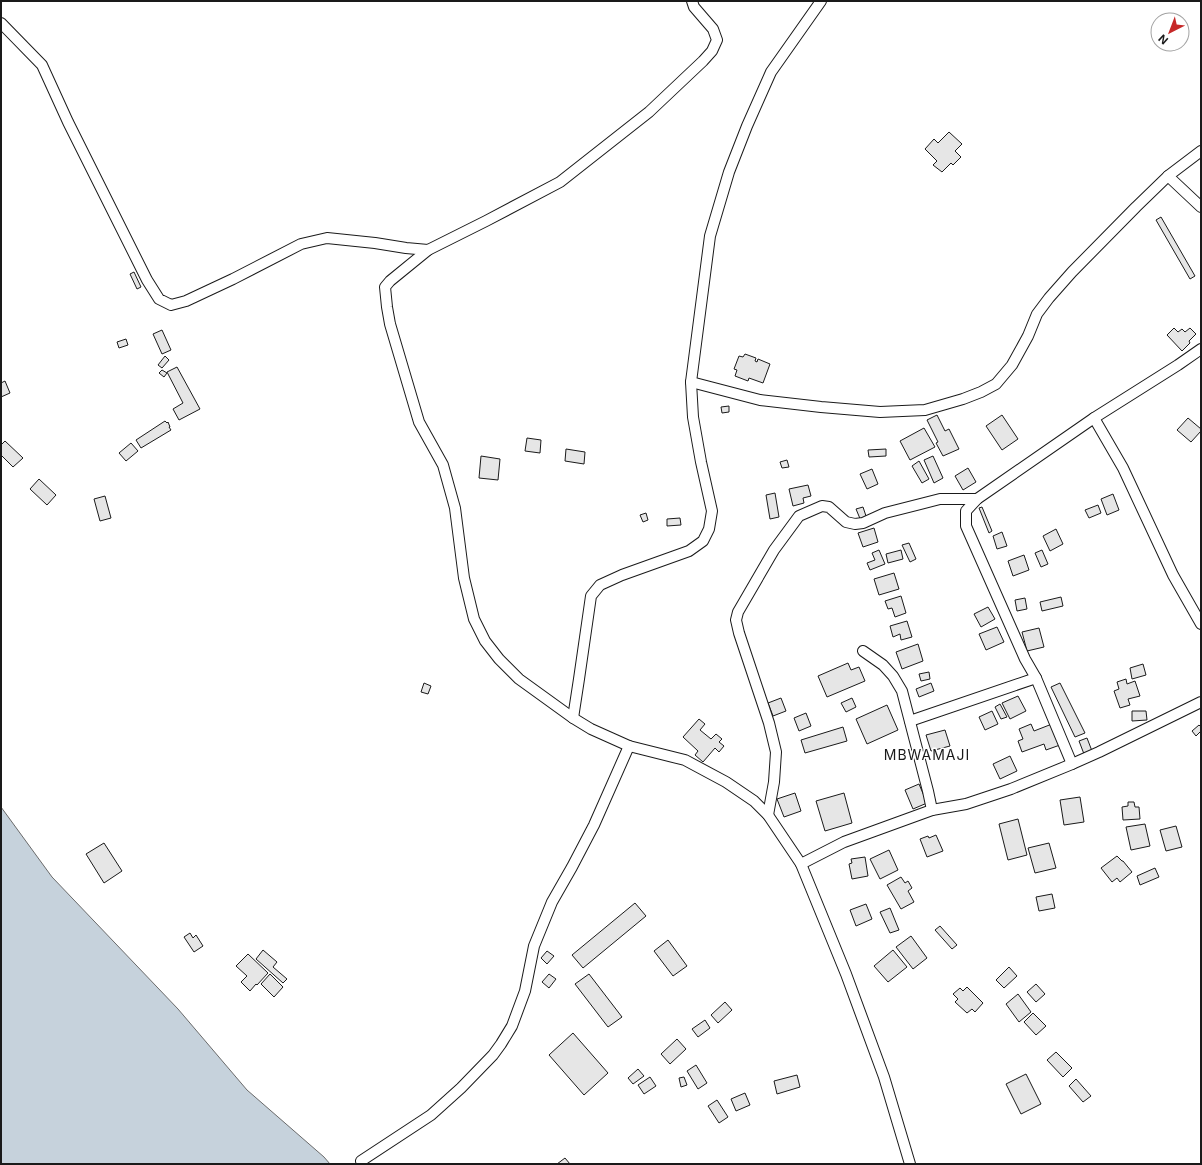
<svg xmlns="http://www.w3.org/2000/svg" width="1202" height="1165" viewBox="0 0 1202 1165" font-family="Inter,sans-serif">
  <style>
    .water { fill: #c6d2dc; stroke: #6a6a6a }
    .building { fill: #e6e6e6; stroke: #1a1a1a }
    .lines { fill: none; stroke-linecap: round; stroke-linejoin: round }
    .street-casing { stroke: #1a1a1a; stroke-width: 12 }
    .street { stroke: #fff; stroke-width: 10 }
    .labels { text-anchor: middle; stroke-width: 3; stroke-linejoin: round; paint-order: stroke }
    .quarter-label { font-size: 14px; letter-spacing: 1px; fill: #1a1a1a; stroke: #fff }
  </style>
  <rect width="100%" height="100%" fill="#fff"/>
  <polygon class="water" points="1,807 52,877 178,1009 247,1090 324,1157 330,1164 1,1164"/>
  <g class="building">
    <polygon points="949,132 962,144 955,151 961,157 953,165 951,163 942,172 933,165 937,161 925,149 934,139 938,143"/>
    <polygon points="1161,217 1195,276 1190,279 1156,220"/>
    <polygon points="134,272 141,287 137,289 130,274"/>
    <polygon points="1174,328 1178,332 1182,329 1185,332 1190,328 1196,334 1189,341 1190,343 1182,351 1167,335"/>
    <polygon points="162,330 171,350 162,354 153,334"/>
    <polygon points="126,339 128,345 119,348 117,342"/>
    <polygon points="745,354 756,358 755,361 757,362 758,359 770,364 763,383 749,378 748,381 735,376 737,370 734,369 739,356 743,357"/>
    <polygon points="165,356 169,360 162,368 158,365"/>
    <polygon points="177,367 200,409 179,420 173,409 183,403 167,372"/>
    <polygon points="162,370 167,373 164,377 159,373"/>
    <polygon points="5,381 10,393 1,397 1,383"/>
    <polygon points="729,406 729,412 722,413 721,407"/>
    <polygon points="937,415 945,431 949,429 959,449 943,456 936,443 938,442 927,420"/>
    <polygon points="1002,415 1018,439 1002,450 986,426"/>
    <polygon points="1188,418 1201,429 1201,431 1191,442 1177,430"/>
    <polygon points="165,421 167,423 168,422 170,427 169,427 171,430 141,448 136,440"/>
    <polygon points="924,428 935,447 910,460 900,441"/>
    <polygon points="527,438 541,440 540,453 525,451"/>
    <polygon points="5,441 23,458 13,467 1,455 1,445"/>
    <polygon points="131,443 138,451 126,461 119,453"/>
    <polygon points="566,449 585,452 584,464 565,461"/>
    <polygon points="886,449 886,456 869,457 868,450"/>
    <polygon points="481,456 500,459 498,480 479,478"/>
    <polygon points="933,456 943,478 934,483 924,460"/>
    <polygon points="787,460 789,467 782,468 780,462"/>
    <polygon points="919,461 929,479 922,483 912,466"/>
    <polygon points="968,468 976,482 963,490 955,476"/>
    <polygon points="872,469 878,484 867,489 860,474"/>
    <polygon points="39,479 56,495 47,505 30,489"/>
    <polygon points="808,485 811,496 803,498 804,503 793,506 789,489"/>
    <polygon points="775,493 779,517 770,519 766,495"/>
    <polygon points="1113,494 1119,510 1107,515 1101,499"/>
    <polygon points="105,496 111,518 100,521 94,499"/>
    <polygon points="1098,505 1101,513 1089,518 1085,510"/>
    <polygon points="863,507 867,519 861,521 856,509"/>
    <polygon points="982,507 992,531 989,533 979,508"/>
    <polygon points="646,513 648,520 643,522 640,515"/>
    <polygon points="680,518 681,525 667,526 667,519"/>
    <polygon points="874,528 878,542 863,547 858,533"/>
    <polygon points="1056,529 1063,544 1050,551 1043,536"/>
    <polygon points="1002,532 1007,546 997,549 993,536"/>
    <polygon points="909,543 916,559 910,562 902,545"/>
    <polygon points="879,550 885,564 870,570 867,563 875,560 872,553"/>
    <polygon points="901,550 903,559 888,563 886,554"/>
    <polygon points="1042,550 1048,564 1041,567 1035,553"/>
    <polygon points="1024,555 1029,570 1013,576 1008,561"/>
    <polygon points="894,573 899,589 879,595 874,579"/>
    <polygon points="901,596 906,613 895,617 892,608 888,609 885,601"/>
    <polygon points="1061,597 1063,606 1042,611 1040,602"/>
    <polygon points="1025,598 1027,609 1017,611 1015,600"/>
    <polygon points="988,607 995,619 981,627 974,614"/>
    <polygon points="907,621 912,637 901,640 900,634 893,637 890,626"/>
    <polygon points="997,627 1004,642 986,650 979,634"/>
    <polygon points="1039,628 1044,647 1027,651 1022,632"/>
    <polygon points="918,644 923,661 902,669 896,652"/>
    <polygon points="848,663 851,670 859,667 865,681 827,697 818,676"/>
    <polygon points="1143,664 1146,675 1132,679 1130,668"/>
    <polygon points="929,672 930,679 921,681 919,674"/>
    <polygon points="1126,679 1127,684 1135,681 1140,696 1128,699 1130,705 1120,708 1114,691 1119,689 1117,682"/>
    <polygon points="424,683 431,686 428,694 421,692"/>
    <polygon points="931,683 934,691 919,697 916,689"/>
    <polygon points="1060,683 1085,733 1075,737 1051,687"/>
    <polygon points="1018,696 1026,711 1010,719 1002,703"/>
    <polygon points="781,698 786,711 773,716 768,703"/>
    <polygon points="852,698 856,707 846,712 841,703"/>
    <polygon points="1000,704 1007,717 1001,719 995,707"/>
    <polygon points="887,705 898,730 867,744 856,719"/>
    <polygon points="992,711 998,724 985,730 979,717"/>
    <polygon points="1132,711 1146,711 1147,720 1132,721"/>
    <polygon points="806,713 811,726 799,731 794,718"/>
    <polygon points="699,719 705,724 700,730 711,739 716,734 722,739 719,742 724,746 719,752 715,748 703,762 695,755 698,751 683,737"/>
    <polygon points="1031,724 1034,731 1052,724 1060,745 1046,750 1044,744 1022,752 1018,741 1023,739 1019,729"/>
    <polygon points="1199,725 1201,727 1201,731 1196,736 1192,731"/>
    <polygon points="843,727 847,741 805,753 801,740"/>
    <polygon points="945,730 950,746 931,751 926,735"/>
    <polygon points="1087,738 1092,751 1084,754 1079,741"/>
    <polygon points="1010,756 1017,771 1000,779 993,764"/>
    <polygon points="919,784 927,803 913,809 905,790"/>
    <polygon points="795,793 801,811 784,817 777,799"/>
    <polygon points="844,793 852,823 825,831 816,801"/>
    <polygon points="1080,797 1084,822 1064,825 1060,800"/>
    <polygon points="1128,802 1134,802 1135,807 1139,807 1140,819 1123,820 1122,807 1128,806"/>
    <polygon points="1018,819 1027,855 1008,860 999,824"/>
    <polygon points="1145,824 1150,846 1131,850 1126,827"/>
    <polygon points="1176,826 1182,847 1166,851 1160,830"/>
    <polygon points="936,835 943,851 927,857 920,839 928,836 929,838"/>
    <polygon points="104,843 122,871 104,883 86,854"/>
    <polygon points="1049,843 1056,868 1035,873 1028,848"/>
    <polygon points="889,850 898,870 880,879 870,859"/>
    <polygon points="1117,856 1122,861 1123,861 1132,872 1120,882 1117,878 1112,882 1101,868"/>
    <polygon points="865,857 868,876 852,879 849,864 852,863 851,859"/>
    <polygon points="1155,868 1159,877 1140,885 1137,876"/>
    <polygon points="901,877 905,883 908,881 912,888 908,891 914,902 901,909 887,885"/>
    <polygon points="1052,894 1055,908 1039,911 1036,897"/>
    <polygon points="635,903 646,916 583,968 572,955"/>
    <polygon points="866,904 872,919 856,926 850,910"/>
    <polygon points="890,908 899,930 890,933 880,912"/>
    <polygon points="940,926 957,945 952,949 935,930"/>
    <polygon points="190,933 193,938 196,935 203,946 194,952 184,937"/>
    <polygon points="911,936 927,958 913,969 896,947"/>
    <polygon points="668,940 687,966 673,976 654,951"/>
    <polygon points="263,950 277,962 273,967 287,979 283,983 256,959"/>
    <polygon points="893,950 907,967 888,982 874,966"/>
    <polygon points="547,951 554,956 547,964 541,958"/>
    <polygon points="248,954 268,973 257,985 256,984 250,991 241,982 247,976 236,966"/>
    <polygon points="1009,967 1017,976 1004,988 996,980"/>
    <polygon points="270,974 283,987 274,997 261,984"/>
    <polygon points="549,974 556,979 549,988 542,982"/>
    <polygon points="589,974 622,1017 608,1027 575,984"/>
    <polygon points="1036,984 1045,994 1036,1002 1027,992"/>
    <polygon points="967,987 983,1003 975,1012 972,1009 967,1013 955,1002 958,999 953,994 960,988 963,991"/>
    <polygon points="1018,994 1031,1012 1019,1022 1006,1004"/>
    <polygon points="725,1002 732,1010 718,1023 711,1015"/>
    <polygon points="1033,1013 1046,1026 1036,1035 1024,1022"/>
    <polygon points="705,1020 710,1028 698,1037 692,1029"/>
    <polygon points="573,1033 608,1073 584,1095 549,1055"/>
    <polygon points="677,1039 686,1049 670,1064 661,1054"/>
    <polygon points="1056,1052 1072,1068 1063,1077 1047,1060"/>
    <polygon points="696,1065 707,1083 698,1089 687,1071"/>
    <polygon points="638,1069 644,1076 633,1084 628,1078"/>
    <polygon points="1026,1074 1041,1104 1021,1114 1006,1084"/>
    <polygon points="797,1075 800,1087 777,1094 774,1081"/>
    <polygon points="650,1077 656,1086 644,1094 638,1085"/>
    <polygon points="684,1077 687,1085 681,1087 679,1078"/>
    <polygon points="1076,1079 1091,1096 1083,1102 1069,1086"/>
    <polygon points="745,1093 750,1105 736,1111 731,1099"/>
    <polygon points="717,1100 728,1117 719,1123 708,1106"/>
    <polygon points="565,1158 570,1164 557,1164"/>
  </g>
  <g class="lines">
    <defs>
      <g id="street">
        <polyline points="1,23 42,65 68,122 147,280 159,299 171,305 186,301 233,279 301,244 327,238 375,243 406,248 428,250 486,221 560,182 649,112 703,61 712,51 717,40 713,29 694,7 692,1"/>
        <polyline points="1168,176 1201,207"/>
        <polyline points="428,250 390,281 385,287 387,307 390,324 419,422 443,465 455,508 464,578 474,619 485,641 499,659 519,679 573,718 591,729 629,746 685,760 726,782 754,801 768,815 801,864 846,974 884,1077 910,1164"/>
        <polyline points="691,382 760,400 821,407 880,412 925,410 963,399 981,392 996,384 1012,365 1028,336 1037,314 1049,298 1072,272 1136,207 1168,176 1201,151"/>
        <polyline points="1094,418 1123,468 1173,575 1201,624"/>
        <polyline points="863,651 883,665 893,676 902,691 928,791 932,810"/>
        <polyline points="573,718 579,679 591,596 600,585 622,575 689,551 703,541 709,529 712,511 701,462 693,417 691,382 710,236 729,172 747,126 771,72 821,1"/>
        <polyline points="910,721 1036,678"/>
        <polyline points="1072,764 1036,678 1025,659 966,526 966,511 977,499 1094,418 1178,365 1201,349"/>
        <polyline points="768,815 774,782 776,752 769,723 739,633 736,620 738,612 774,550 799,516 822,506 829,507 846,522 855,524 863,523 885,513 940,499 977,499"/>
        <polyline points="801,864 844,842 932,810 966,804 1011,789 1072,764 1099,752 1201,702"/>
        <polyline points="361,1161 431,1115 461,1088 493,1055 501,1044 512,1026 525,991 534,946 552,902 572,867 594,825 629,746"/>
      </g>
    </defs>
    <use href="#street" class="street-casing"/>
    <use href="#street" class="street"/>
  </g>
  <g class="labels">
    <g class="quarter-label">
      <text x="927" y="760">MBWAMAJI</text>
    </g>
  </g>
  <rect width="1202" height="1165" fill="none" stroke="#1a1a1a" stroke-width="4"/>
  <g transform="translate(1170 32) rotate(222)"><circle r="19" fill="#ffffff" stroke="#a3a3a3"/>
  <path d="M0-3L7 15L0 10L-7 15Z" fill="#c62828"/>
  <text y="-6" font-size="11" font-weight="bold" text-anchor="middle" fill="#1a1a1a">N</text>
  </g>
</svg>
